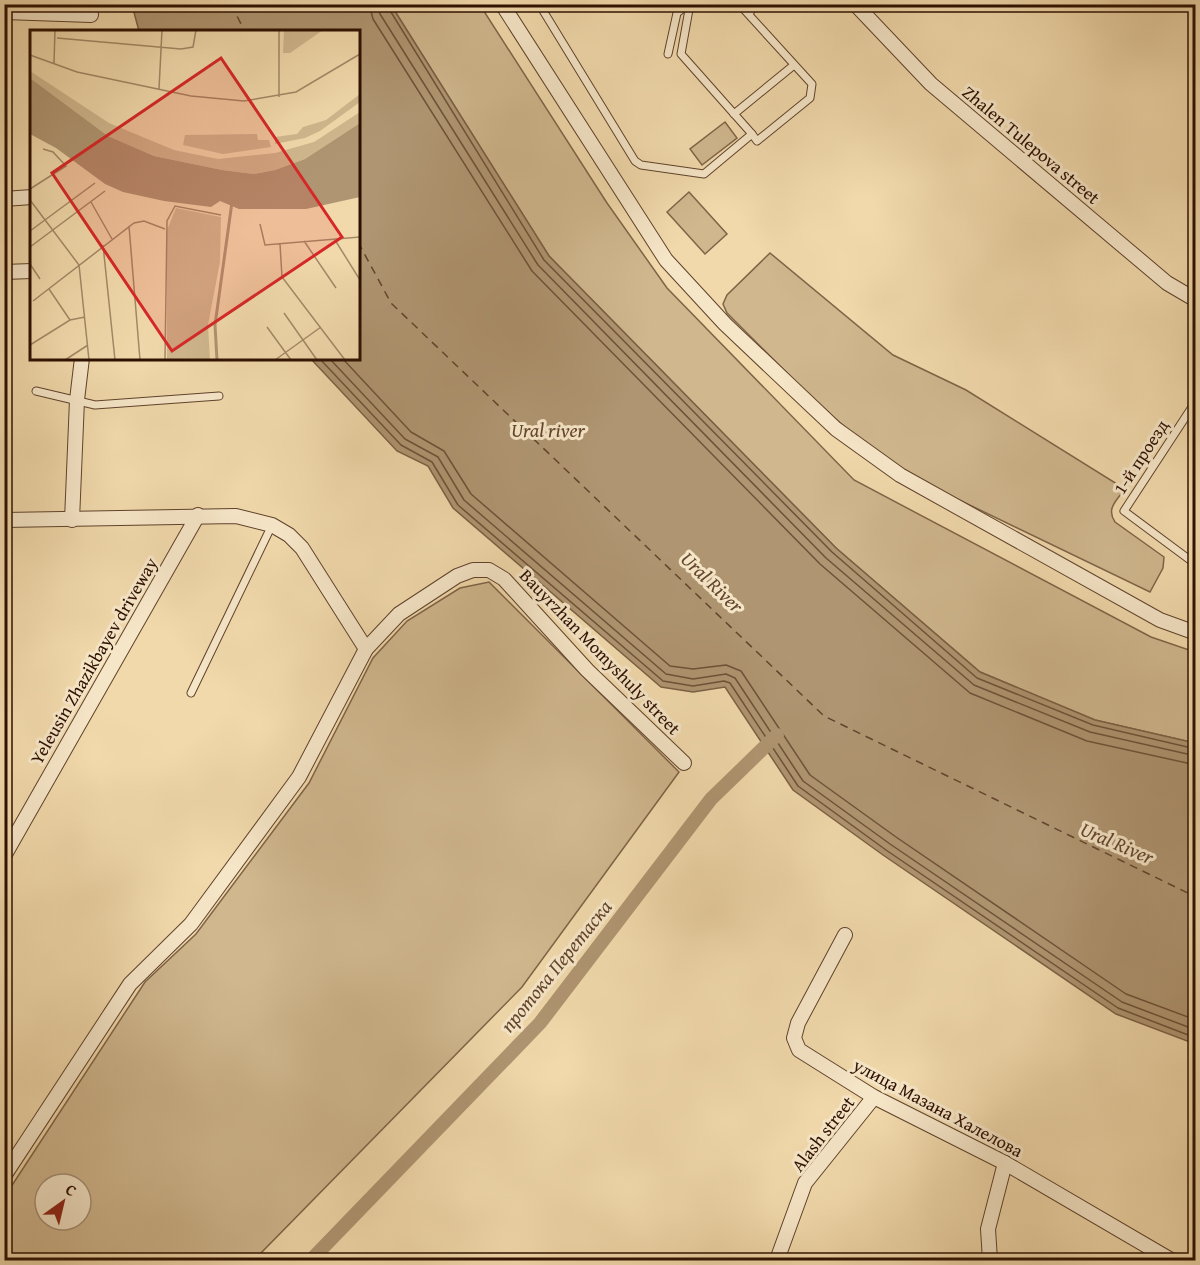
<svg xmlns="http://www.w3.org/2000/svg" width="1200" height="1265" viewBox="0 0 1200 1265" font-family="'Gentium Book Plus',serif">
  <style>
    .green { fill: #d0b78e; stroke: #7f6447; stroke-width: 1.5; fill-rule: evenodd }
    .water { fill: #af9571; stroke: #7b6044; stroke-width: 1.5 }
    .lines { fill: none; stroke-linecap: round; stroke-linejoin: round }
    .shore { stroke: #6e5238; stroke-width: 1.5 }
    .canal { stroke: #af9571; stroke-width: 14 }
    .ferry { stroke: #62452d; stroke-width: 1.5; stroke-dasharray: 8 6; stroke-linecap: butt }
    .lane-casing { stroke: #5f422b; stroke-width: 9 }
    .street-casing { stroke: #5f422b; stroke-width: 16 }
    .lane { stroke: #f6e6c8; stroke-width: 7 }
    .street { stroke: #f6e6c8; stroke-width: 14 }
    .labels { text-anchor: middle; stroke-width: 6; stroke-linejoin: round; paint-order: stroke }
    .street-label { font-size: 18px; fill: #2e1000; stroke: #f6e6c8 }
    .water-label { font-size: 20px; font-style: italic; fill: #62452d; stroke: #f6e6c8 }
    .inset-river { fill: none; stroke: #af9571; stroke-width: 3 }
    .inset-road { fill: none; stroke: #a38967; stroke-width: 1.5 }
    .view { fill: #d62828; fill-opacity: 0.15; stroke: #d62828; stroke-width: 3 }
    .inset-edge { fill: none; stroke: #2e1000; stroke-width: 3 }
  </style>
  <rect width="100%" height="100%" fill="#f1d9ab"/>
  <filter id="stains"><feTurbulence type="fractalNoise" baseFrequency=".00333" numOctaves="4"/><feColorMatrix values="0 0 0 0 .2 0 0 0 0 .09 0 0 0 0 .02 0 0 0 .5 -.17"/></filter>
  <radialGradient id="worn" r=".72"><stop offset=".6" stop-color="#630" stop-opacity="0"/><stop offset="1" stop-color="#630" stop-opacity=".3"/></radialGradient>
  <g class="green">
    <polygon points="391,5 480,5 607,203 667,288 854,480 1151,637 1195,652 1195,743 1095,720 980,672 836,548 549,256"/>
    <polygon points="725,122 737,138 702,165 690,149"/>
    <polygon points="689,192 727,234 705,254 667,212"/>
    <path d="M770 253 893 355 966 390 1125 489C1116 501 1106 509 1115 522L1164 557 1163 568 1150 592 895 469 819 405 727 313 723 304 727 295Z"/>
    <path d="M489 582 679 772 522 987 261 1253 257 1260H5V1196L145 982 196 934 309 783 373 658 407 621 460 588ZM45 1184H81V1220H45Z"/>
  </g>
  <polygon class="water" points="132,5 391,5 549,256 836,548 980,672 1095,720 1195,743 1195,1044 1116,1014 883,855 793,790 725,687 693,692 661,687 453,508 428,466 397,451 311,359 358,358 358,32 139,31"/>
  <g class="lines">
    <g class="shore">
      <polyline points="369,4 373,19 532,271 820,564 970,693 1087,741 1196,765"/>
      <polyline points="378,4 380,14 538,265 826,558 974,685 1090,732 1196,756"/>
      <polyline points="386,4 544,260 832,552 977,678 1093,725 1196,749"/>
      <polyline points="319,358 401,445 432,462 458,505 663,681 693,686 724,681 730,683 798,786 886,850 1118,1008 1196,1038"/>
      <polyline points="329,358 405,439 438,457 464,500 666,674 693,679 726,674 735,678 803,781 890,844 1122,1002 1196,1030"/>
      <polyline points="342,358 411,432 444,451 471,494 670,666 693,669 726,665 741,671 810,775 896,837 1126,994 1196,1020"/>
    </g>
    <polyline class="canal" points="311,1260 540,1023 711,799 777,735"/>
    <g class="ferry">
      <polyline points="231,4 245,32"/>
      <polyline points="358,242 391,303 824,716 1196,897"/>
    </g>
    <defs>
      <g id="lane">
        <polyline points="539,4 635,161 641,165 704,174 752,134 757,141 810,98 812,84 739,4"/>
        <polyline points="690,4 681,54 752,134"/>
        <polyline points="749,14 755,4"/>
        <polyline points="668,54 677,13 689,4"/>
        <polyline points="734,114 794,65"/>
        <polyline points="36,391 95,405 219,396"/>
        <polyline points="1196,401 1124,511 1190,560 1196,552"/>
        <polyline points="191,693 272,525"/>
      </g>
      <g id="street">
        <polyline points="502,4 666,260 725,324 836,429 900,475 1160,620 1196,633"/>
        <polyline points="855,4 931,84 1167,283 1196,300"/>
        <polyline points="4,12 91,15 89,4"/>
        <polyline points="4,199 32,197"/>
        <polyline points="4,272 32,271"/>
        <polyline points="4,520 236,516 272,525 289,535 302,548 366,649"/>
        <polyline points="72,520 77,400 82,358"/>
        <polyline points="4,856 198,515"/>
        <polyline points="845,935 798,1023 794,1038 799,1050 874,1097 1005,1163 1171,1260"/>
        <polyline points="4,1176 130,984 191,924 299,777 366,649 399,614 457,576 473,570 489,570 504,579 587,670 684,763"/>
        <polyline points="777,1260 805,1183 874,1097"/>
        <polyline points="990,1260 988,1229 1005,1163"/>
      </g>
    </defs>
    <use href="#lane" class="lane-casing"/>
    <use href="#street" class="street-casing"/>
    <use href="#lane" class="lane"/>
    <use href="#street" class="street"/>
  </g>
  <g class="labels">
    <g class="street-label">
      <text transform="translate(1031 145) rotate(40)" y="6">Zhalen Tulepova street</text>
      <text transform="translate(1141 457) rotate(-57)" y="6">1-й проезд</text>
      <text transform="translate(600 652) rotate(46)" y="6">Bauyrzhan Momyshuly street</text>
      <text transform="translate(94 661) rotate(-60)" y="6">Yeleusin Zhazikbayev driveway</text>
      <text transform="translate(938 1108) rotate(28)" y="6">улица Мазана Халелова</text>
      <text transform="translate(823 1134) rotate(-52)" y="6">Alash street</text>
    </g>
    <g class="water-label">
      <text x="548" y="437">Ural river</text>
      <text transform="translate(712 582) rotate(44)" y="7">Ural River</text>
      <text transform="translate(1117 843) rotate(23)" y="7">Ural River</text>
      <text transform="translate(556 966) rotate(-51)" y="7">протока Перетаска</text>
    </g>
  </g>
  <g transform="translate(30 30)">
    <rect width="330" height="330" fill="#f1d9ab"/>
    <path d="M254 0H293L260 23H253ZM0 41 79 93 144 120 188 129 245 123 284 112 330 82V93L275 129 245 140 224 144 192 140 124 126 78 106 0 48ZM330 64V72L290 101 275 108 245 114V107L267 104 273 97 296 90ZM227 104 228 110H239L241 117 193 124 153 115 155 105ZM146 178 191 187 190 232 178 295 180 330H137V200Z" fill="#d0b78e"/>
    <path d="M0 48 78 106 124 126 192 140 224 144 245 140 275 129 330 93V167L276 179H209L190 171 181 177 134 171 93 162 75 154 26 118 0 104Z" fill="#af9571"/>
    <path class="inset-river" d="M0 81 16 88 55 121 106 148 206 165 288 154 330 131M187 330 185 295 202 172"/>
    <path class="inset-road" d="M249 0V67M27 8 151 19 163 17 166 0M0 25 47 42 161 66 214 71 266 62 330 24M24 33 25 0M129 59 132 0M0 159 36 136 23 122 13 119M0 170 49 235 59 330M61 172 82 209M230 194 235 215 330 207M99 196 110 330M0 201 65 153M305 210 330 250M274 211 306 258M250 214 252 247 315 330M73 215 85 330M0 217 75 161M0 234 10 249M19 259 40 290M3 271 104 193 114 191 135 199M254 283 287 330M237 297 261 330M0 315 40 290 55 287M35 330 58 315M135 330 137 191 145 176 191 185M245 330 291 297"/>
    <path class="view" d="M191 28 312 207 142 321 22 143Z"/>
    <rect width="330" height="330" class="inset-edge"/>
  </g>
  <rect width="1200" height="1265" fill="none" stroke="#f1d9ab" stroke-width="24"/>
  <rect x="6" y="6" width="1188" height="1253" fill="none" stroke="#2e1000" stroke-width="3"/>
  <rect x="12" y="12" width="1176" height="1241" fill="none" stroke="#2e1000" stroke-width="1.5"/>
  <g transform="translate(63 1202) rotate(34)"><circle r="28" fill="#f6e6c8" stroke="#a69078" stroke-width="1.5"/>
  <path d="M0-4.5L10 22L0 15L-10 22Z" fill="#8f2418"/>
  <text y="-9" font-size="16" font-weight="bold" text-anchor="middle" fill="#2e1000">С</text>
  </g>
  <rect width="100%" height="100%" filter="url(#stains)"/>
  <rect width="100%" height="100%" fill="url(#worn)"/>
</svg>
